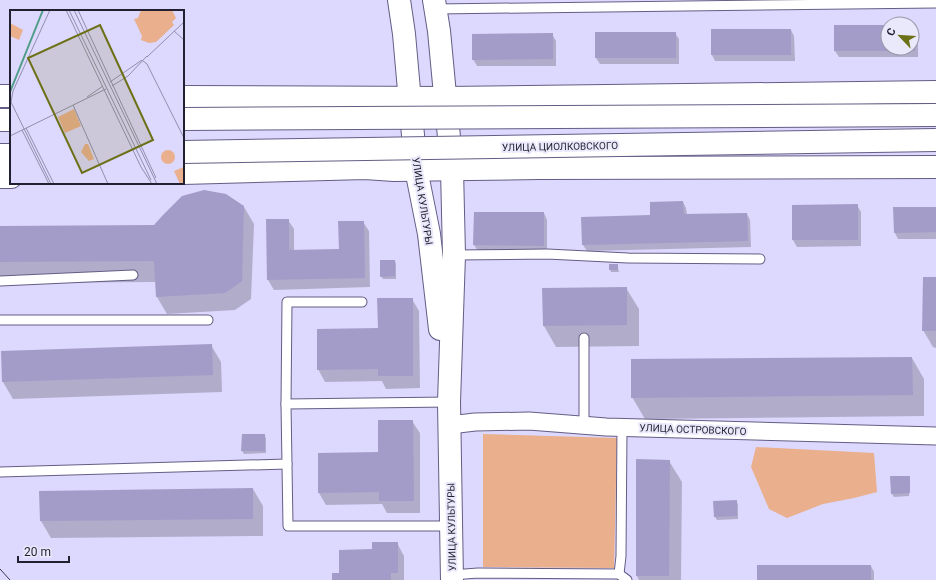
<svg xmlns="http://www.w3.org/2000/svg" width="936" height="580" viewBox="0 0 936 580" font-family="Roboto,sans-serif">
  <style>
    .green { fill: #eaaf8c }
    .shadow { fill: #0003 }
    .building { fill: #a39cc8 }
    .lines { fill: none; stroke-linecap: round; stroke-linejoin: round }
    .lane-casing { stroke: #645d85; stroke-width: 11 }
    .street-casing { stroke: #645d85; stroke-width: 19 }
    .secondary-casing { stroke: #645d85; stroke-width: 24 }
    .lane { stroke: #fff; stroke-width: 9 }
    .street { stroke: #fff; stroke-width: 17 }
    .secondary { stroke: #fff; stroke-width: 22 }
    .tram { stroke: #3c394d; stroke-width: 1 }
    .secondary-bridge-casing { stroke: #645d85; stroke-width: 24; stroke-linecap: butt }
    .secondary-bridge { stroke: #fff; stroke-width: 22 }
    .labels { text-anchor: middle; stroke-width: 4; stroke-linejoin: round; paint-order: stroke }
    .street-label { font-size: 10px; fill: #221f30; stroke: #eae8fb }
    .inset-river { fill: none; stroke: #4f9d86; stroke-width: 2 }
    .inset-road { fill: none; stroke: #928eab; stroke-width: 1 }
    .view { fill: #6c7016; fill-opacity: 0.15; stroke: #6c7016; stroke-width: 2 }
    .inset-edge { fill: none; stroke: #221f30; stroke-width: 2 }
  </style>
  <rect width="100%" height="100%" fill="#ddd8fd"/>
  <g class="green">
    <polygon points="483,434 617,438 614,568 483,567"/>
    <polygon points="756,447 874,453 877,492 854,498 823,504 787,518 769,509 751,467"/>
  </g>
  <g class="shadow">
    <polygon points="888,26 888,48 912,48 912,26 914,26 918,32 918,57 839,57 835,51"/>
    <polygon points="183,29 184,56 183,56"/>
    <polygon points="791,30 794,36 795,61 715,61 712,55"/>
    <polygon points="675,33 679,39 679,64 600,64 596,58"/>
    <polygon points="552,34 556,41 556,66 477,66 473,59"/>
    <polygon points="683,202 686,208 687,215 747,214 750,220 751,247 587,251 583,245"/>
    <polygon points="857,205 861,212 861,246 797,247 793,240 793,206"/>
    <polygon points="244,207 254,224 251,299 235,310 167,314 157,297 156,282 0,283 0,227 154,226"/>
    <polygon points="936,208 936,239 898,239 895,233"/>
    <polygon points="544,213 547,220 547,252 478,251 474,245"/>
    <polygon points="267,220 288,220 294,229 294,251 340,250 363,222 369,231 370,287 274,290 268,280"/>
    <polygon points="395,261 396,264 396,279 383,279 381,276"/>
    <polygon points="617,265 619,272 611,272 610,269"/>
    <polygon points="936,278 936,348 933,347 923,330"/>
    <polygon points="626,288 639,309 639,346 556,347 544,326"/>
    <polygon points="412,299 419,311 420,388 386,389 382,381 325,382 318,369 379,329"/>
    <polygon points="211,345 221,362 222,392 13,399 3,382 2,352"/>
    <polygon points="912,358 924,379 924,416 645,419 632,397"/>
    <polygon points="412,421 420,433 420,513 387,513 382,504 326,505 319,493 379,453"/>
    <polygon points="264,435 266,438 266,453 244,454 242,451"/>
    <polygon points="669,461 682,482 681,580 639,580 637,576"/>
    <polygon points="909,478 909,496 894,497 892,494"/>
    <polygon points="253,489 263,506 263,536 51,538 41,521 40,492"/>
    <polygon points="736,501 738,504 738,519 717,520 715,517"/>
    <polygon points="397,543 404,556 404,580 333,580 373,550"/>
    <polygon points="871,566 874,572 874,580 758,580"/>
  </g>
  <g class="building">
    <polygon points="179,9 180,11 156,11 156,10"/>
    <polygon points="834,25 888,25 888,48 912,48 912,25 914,25 915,51 834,51"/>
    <rect x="711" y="29" width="80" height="26"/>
    <rect x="595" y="32" width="81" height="26"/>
    <polygon points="553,33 553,59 472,60 472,34"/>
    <polygon points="204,190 226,194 244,206 242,281 225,293 156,297 154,261 0,262 0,226 154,225 162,216 182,196"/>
    <polygon points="683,201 684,214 747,213 748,241 582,245 581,217 650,215 650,202"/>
    <polygon points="858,204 858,240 792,240 792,205"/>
    <polygon points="893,207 936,207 936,232 894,233"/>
    <polygon points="474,212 544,212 544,246 473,245"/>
    <polygon points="266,219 289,219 289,250 339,249 338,221 364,221 365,278 267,280"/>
    <polygon points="380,260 395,260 395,276 380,277"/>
    <rect x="609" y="264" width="9" height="6"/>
    <polygon points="923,277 936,277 936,331 922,331"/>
    <polygon points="627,287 627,325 543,326 542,288"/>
    <polygon points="377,298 413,298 413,376 378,376 378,369 317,370 317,329 378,328"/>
    <polygon points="212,344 213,375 2,382 1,351"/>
    <polygon points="912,357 913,395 631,398 631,359"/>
    <polygon points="378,420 413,420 414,501 379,501 379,492 318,493 318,453 378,452"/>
    <polygon points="242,434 265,434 265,451 241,451"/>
    <polygon points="636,459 670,460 669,576 636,576"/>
    <polygon points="890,476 910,476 910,493 891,494"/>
    <polygon points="253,488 253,519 40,521 39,491"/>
    <polygon points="737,500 737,516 714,517 713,501"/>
    <polygon points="372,542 398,542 398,573 391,573 391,580 332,580 332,573 339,573 339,550 372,549"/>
    <rect x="757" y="565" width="114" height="15"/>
  </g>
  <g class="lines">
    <defs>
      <g id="lane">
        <polyline points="435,9 936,3"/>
        <polyline points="454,255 547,254 628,258 760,259"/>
        <polyline points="0,281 133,275"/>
        <polyline points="0,320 208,320"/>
        <polyline points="584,338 584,424"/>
        <polyline points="449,402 286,404 288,526 451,526"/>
        <polyline points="286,404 287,302 362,302"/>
        <polyline points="0,472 287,464"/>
        <polyline points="619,574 627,580"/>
        <polyline points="452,575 478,573 619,574 621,556 622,427"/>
      </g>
      <polyline id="street" points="450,425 475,422 529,421 606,427 936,436"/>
      <g id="secondary">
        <polyline points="399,0 404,34 416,169 429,234 440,329"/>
        <polyline points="434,0 439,31 452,169 454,255 449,402 452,580"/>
        <polyline points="0,96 11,96"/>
        <polyline points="183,97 446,98 936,92"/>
        <polyline points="0,120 11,120"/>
        <polyline points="0,155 11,155"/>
        <polyline points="183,173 365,168 394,170 539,168 936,167"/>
        <polyline points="0,177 11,177"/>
      </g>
    </defs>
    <use href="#lane" class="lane-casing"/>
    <use href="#street" class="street-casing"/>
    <use href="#secondary" class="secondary-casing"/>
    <use href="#lane" class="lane"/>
    <use href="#street" class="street"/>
    <use href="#secondary" class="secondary"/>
    <polyline class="tram" points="0,569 10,580"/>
    <defs>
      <g id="secondary-bridge">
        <polyline points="183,119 936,115"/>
        <polyline points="183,152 936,140"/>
      </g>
    </defs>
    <use href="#secondary-bridge" class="secondary-bridge-casing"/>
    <use href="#secondary-bridge" class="secondary-bridge"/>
  </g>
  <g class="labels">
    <g class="street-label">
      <text transform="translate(560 146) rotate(-1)" y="4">УЛИЦА ЦИОЛКОВСКОГО</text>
      <text transform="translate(423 201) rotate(81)" y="4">УЛИЦА КУЛЬТУРЫ</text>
      <text transform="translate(693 429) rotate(2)" y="4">УЛИЦА ОСТРОВСКОГО</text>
      <text transform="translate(451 527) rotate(-91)" y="4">УЛИЦА КУЛЬТУРЫ</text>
    </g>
  </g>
  <g transform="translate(10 10)">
    <rect width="174" height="174" fill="#ddd8fd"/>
    <path d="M131 0H162L166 8 162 12 164 15 146 32 139 33 131 30 132 26 124 9 128 8ZM0 13 13 20 9 30 0 26ZM64 99 71 116 55 123 48 107ZM75 134H78L84 149 79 151 71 142ZM151 147a7 7 0 1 1 14 0a7 7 0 1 1-14 0ZM174 157 173 174H170L164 161Z" fill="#eaaf8c"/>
    <path class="inset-river" d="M0 82 33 0"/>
    <path class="inset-road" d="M40 0 3 81 1 92 41 174M56 0 131 157 142 174M59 0 141 170M64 0 147 174M68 0 146 168M164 21 174 30M137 47 174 12M133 51 137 54 174 128M100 72 132 50M102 76 118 66 137 46M77 87 93 76M63 95 98 174M16 118 44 174M12 120 39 174M0 126 96 79"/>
    <path class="view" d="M90 15 143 130 72 163 18 48Z"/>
    <rect width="174" height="174" class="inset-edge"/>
  </g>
  <g transform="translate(900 36) rotate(295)"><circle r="19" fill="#eae8fb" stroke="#9a98aa"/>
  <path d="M0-3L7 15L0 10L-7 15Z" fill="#6c7016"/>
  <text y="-6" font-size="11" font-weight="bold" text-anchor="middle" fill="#221f30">С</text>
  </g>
  <path d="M18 556v6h51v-6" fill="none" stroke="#221f30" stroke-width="2"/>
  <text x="24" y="556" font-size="12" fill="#221f30" stroke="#eae8fb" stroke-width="3" paint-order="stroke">20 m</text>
</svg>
